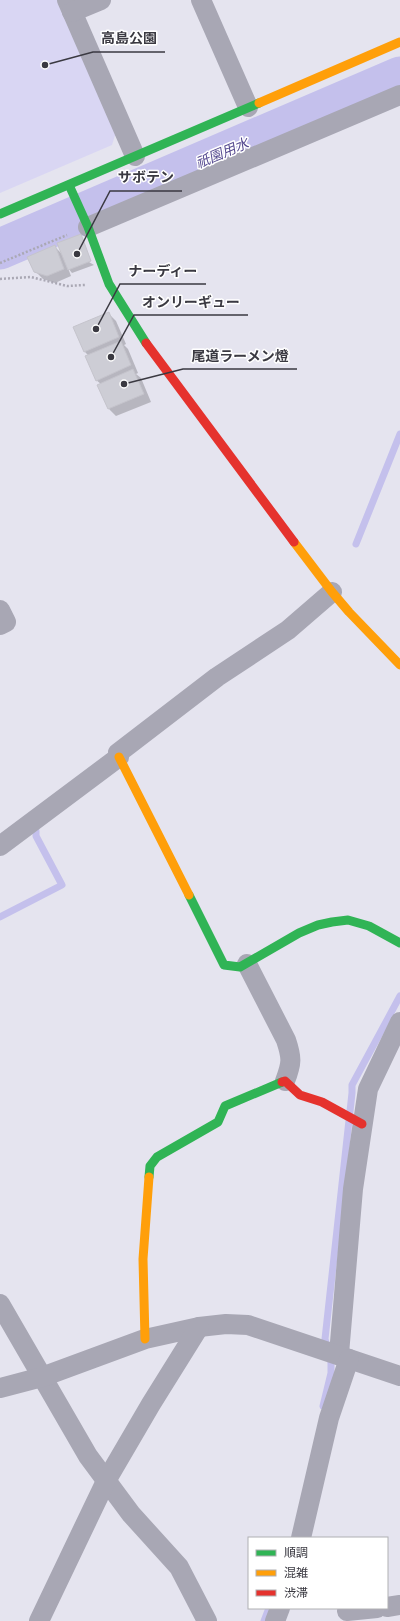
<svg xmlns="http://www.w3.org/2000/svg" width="400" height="1621" viewBox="0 0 400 1621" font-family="Merriweather,'Noto Sans JP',serif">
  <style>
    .green { fill: #d9d6f3 }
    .shadow { fill: #0003 }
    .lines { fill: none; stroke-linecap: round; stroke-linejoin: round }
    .stream { stroke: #c4c0ec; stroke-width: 7 }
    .river { stroke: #c4c0ec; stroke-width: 41 }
    .building { fill: #cdcdd5; stroke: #c5c4cc }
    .path { stroke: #aaa8b4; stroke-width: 2.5; stroke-dasharray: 2 2; stroke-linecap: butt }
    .street { stroke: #a8a7b4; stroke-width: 20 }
    .fast { stroke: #30b455; stroke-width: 9 }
    .slow { stroke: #ff9f0a; stroke-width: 9 }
    .jam { stroke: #e5322d; stroke-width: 9 }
    .labels { text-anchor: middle; stroke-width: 3; stroke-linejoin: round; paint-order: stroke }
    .water-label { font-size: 14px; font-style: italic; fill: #53478e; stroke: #fff }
    .leader { fill: none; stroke: #3a3941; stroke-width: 1.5 }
    .callout-dot { fill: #3a3941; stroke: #fff; stroke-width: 1.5 }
    .callout-label { font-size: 14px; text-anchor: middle; font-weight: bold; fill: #3a3941; stroke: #fff; stroke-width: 3; stroke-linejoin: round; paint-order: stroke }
  </style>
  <rect width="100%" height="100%" fill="#e5e4ef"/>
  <polygon class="green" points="0,0 62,0 117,129 112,145 0,193"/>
  <g class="shadow">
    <polygon points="59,244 94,265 72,273 68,268 71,276 55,283 43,279 35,271 55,247 63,255"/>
    <polygon points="108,313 116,321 126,344 124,345 128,349 138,373 136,374 141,378 151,402 116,416 109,409 101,384 96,380 88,355 85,352"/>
  </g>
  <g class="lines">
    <g class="stream">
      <polyline points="356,544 400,434"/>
      <polyline points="0,917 62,885 36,836 36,831"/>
      <polyline points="323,1406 331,1373 331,1362 325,1339 352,1093 352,1085 400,996"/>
      <polyline points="264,1621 269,1608"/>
    </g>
    <polyline class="river" points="0,249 400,77"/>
  </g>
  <g class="building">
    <polygon points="81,234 91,261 68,270 57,243"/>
    <polygon points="55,245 64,269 47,276 34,272 27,257"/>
    <polygon points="109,312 119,337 84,352 73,327"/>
    <polygon points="121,341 131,365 96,381 85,356"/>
    <polygon points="133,369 144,394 108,409 97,385"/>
  </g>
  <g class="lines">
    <g class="path">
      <polyline points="0,263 67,235"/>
      <polyline points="0,279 31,277 67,286 85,285"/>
    </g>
    <g class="street">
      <polyline points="67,0 135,156"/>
      <polyline points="201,0 248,107"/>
      <polyline points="72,12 101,0"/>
      <polyline points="88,227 400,95"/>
      <polyline points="0,610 6,622 0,625"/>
      <polyline points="0,846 119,757 118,753 217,677 288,630 332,592"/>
      <path d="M247 964 286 1040C292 1058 292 1063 285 1081"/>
      <polyline points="0,1304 88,1456 131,1514 179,1567 207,1621"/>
      <polyline points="339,1354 353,1189 368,1089 400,1022"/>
      <polyline points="0,1388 42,1377 145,1339 199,1327 226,1324 248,1325 400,1376"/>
      <polyline points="301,1538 329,1418 349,1359"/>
      <polyline points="387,1607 400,1605"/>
      <polyline points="347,1611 377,1608"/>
      <polyline points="39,1621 106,1481 151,1404 199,1327"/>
      <polyline points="275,1621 280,1608"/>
    </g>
    <g class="fast">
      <polyline points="69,185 88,227 109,284 146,343"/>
      <polyline points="0,214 259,103"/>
      <polyline points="189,895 224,965 240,967 299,933 318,925 332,922 348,920 369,926 400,943"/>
      <polyline points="149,1177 150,1166 157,1157 218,1122 225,1106 282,1082"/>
    </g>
    <g class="slow">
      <polyline points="259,103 400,42"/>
      <polyline points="294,542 332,592 349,612 400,665"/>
      <polyline points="119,757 189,895"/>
      <polyline points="145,1339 143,1259 149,1177"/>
    </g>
    <g class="jam">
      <polyline points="146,343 294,542"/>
      <polyline points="282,1082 285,1081 300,1095 322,1102 362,1124"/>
    </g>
  </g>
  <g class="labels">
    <g class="water-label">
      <text transform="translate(222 153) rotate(-23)" y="5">祇園用水</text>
    </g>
  </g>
  <path class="leader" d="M45 65L93 52H165M77 254L110 191H182M96 329L120 284H206M111 357L134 315H248M124 384L183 369H297"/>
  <g class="callout-dot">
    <circle cx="45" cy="65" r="4"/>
    <circle cx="77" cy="254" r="4"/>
    <circle cx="96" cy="329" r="4"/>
    <circle cx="111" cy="357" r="4"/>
    <circle cx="124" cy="384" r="4"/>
  </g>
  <g class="callout-label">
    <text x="129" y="43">高島公園</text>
    <text x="146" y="182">サボテン</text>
    <text x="163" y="276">ナーディー</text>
    <text x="191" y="307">オンリーギュー</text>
    <text x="240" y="361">尾道ラーメン燈</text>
  </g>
  <rect x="248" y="1537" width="140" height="72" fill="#ffffff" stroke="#b0b0b3"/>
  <rect x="256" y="1550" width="20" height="6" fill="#30b455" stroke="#b0b0b3"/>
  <text x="284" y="1557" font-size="12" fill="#3a3941">順調</text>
  <rect x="256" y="1570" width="20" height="6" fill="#ff9f0a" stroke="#b0b0b3"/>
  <text x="284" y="1577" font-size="12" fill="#3a3941">混雑</text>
  <rect x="256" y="1590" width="20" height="6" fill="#e5322d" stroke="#b0b0b3"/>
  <text x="284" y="1597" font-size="12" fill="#3a3941">渋滞</text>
</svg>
